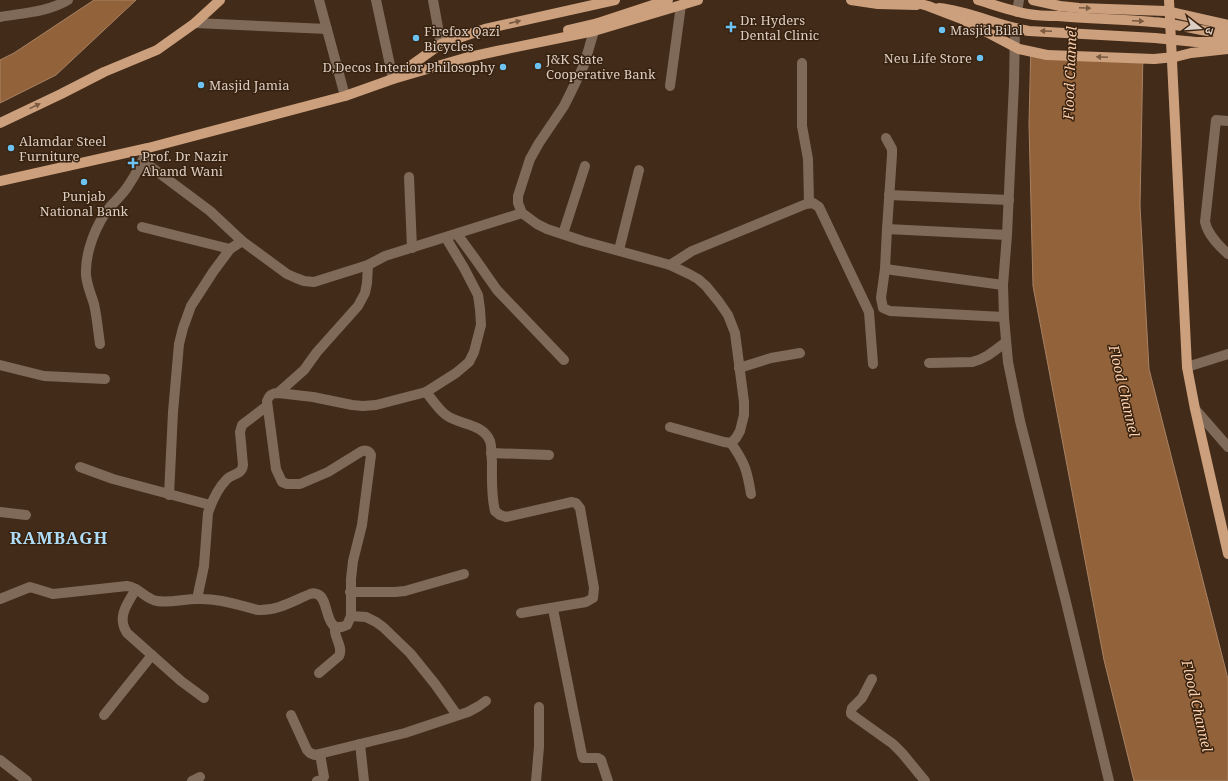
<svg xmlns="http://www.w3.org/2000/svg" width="1228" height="781" viewBox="0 0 1228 781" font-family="'Noto Serif','Noto Sans Devanagari',serif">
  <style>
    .water { fill: #92623b; stroke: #a88264 }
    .pier { fill: #422b19 }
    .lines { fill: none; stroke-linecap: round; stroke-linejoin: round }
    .minor { stroke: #7f6959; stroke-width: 10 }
    .major { stroke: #cca07d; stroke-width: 10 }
    .major-bridge { stroke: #cca07d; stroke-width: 10 }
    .oneway { fill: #7a5a40 }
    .poi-dot { fill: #6cc3f2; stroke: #37210f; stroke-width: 1.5 }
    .labels { text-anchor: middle; stroke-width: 3; stroke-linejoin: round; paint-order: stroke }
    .poi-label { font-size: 13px; fill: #ddcec3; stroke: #37210f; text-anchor: start }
    .water-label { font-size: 14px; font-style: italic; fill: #faceab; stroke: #37210f }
    .district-label { font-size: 17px; font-weight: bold; letter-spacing: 1px; fill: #aedbf6; stroke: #37210f }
  </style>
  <rect width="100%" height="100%" fill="#422b19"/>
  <g class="water">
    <polygon points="94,0 136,0 56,75 0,103 0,60 14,53"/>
    <polygon points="1032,0 1144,0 1140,206 1149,369 1228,679 1228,781 1134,781 1104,660 1033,286 1029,124"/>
  </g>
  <polygon class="pier" points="1030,0 1146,0 1145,61 1029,54"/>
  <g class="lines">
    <g class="minor">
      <polyline points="319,0 345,96"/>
      <polyline points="376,0 393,79"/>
      <polyline points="433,0 441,44"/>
      <polyline points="1017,12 1019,0"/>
      <path d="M0 17C23 13 48 12 68 0"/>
      <polyline points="195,23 327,29"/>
      <polyline points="1015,28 1014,83 1007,235 1003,285 1004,317 1008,362 1020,421 1065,598 1109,781"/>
      <polyline points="594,31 584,65 570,94 564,106 539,143 530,159 518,196 518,203 522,213 537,224 547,229 583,241 670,265 689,274 698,279 706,286 719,302 728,315 735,333 744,402 744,415 740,431 736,438 731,443 724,442 670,427"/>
      <polyline points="802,63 802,126 808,159 809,203"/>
      <polyline points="670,86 681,5"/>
      <path d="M1228 121 1216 120 1205 222C1208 235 1218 245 1228 254"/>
      <polyline points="886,138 892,149 892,155 887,229"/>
      <polyline points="143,161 210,211 242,241 287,274 296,278 304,281 314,282 368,265 385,256 522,213"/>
      <polyline points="409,177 412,248"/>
      <polyline points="889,195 1009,200"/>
      <polyline points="142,227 230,249"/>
      <polyline points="457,234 476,260 497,290 564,360"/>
      <polyline points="563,234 585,166"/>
      <polyline points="619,250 639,170"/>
      <polyline points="670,265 692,251 806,204 813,203 819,207 869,312 873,364"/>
      <polyline points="885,269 1003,285"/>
      <polyline points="1004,317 890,311 883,308 881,298 885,269 887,229 1007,235"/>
      <path d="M100 344C98 331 97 317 94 304 91 294 87 286 86 275 85 252 96 224 110 207 116 200 123 194 128 186 136 174 143 161 148 148"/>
      <path d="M929 363 972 362C986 359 995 350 1006 342"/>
      <polyline points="0,365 44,376 105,379"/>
      <polyline points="1187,367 1228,354"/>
      <polyline points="739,368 771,358 800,353"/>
      <path d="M426 392C432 399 438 409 446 415 459 425 483 423 490 441 492 447 491 455 492 462 492 478 491 495 495 511L500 515 506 517 572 502 576 503 580 508 594 588 593 598 586 602 521 613"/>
      <polyline points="278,393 304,370 317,352 358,306 365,293 367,283 368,265"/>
      <polyline points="1195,409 1228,447"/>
      <path d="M731 443C745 463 747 470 751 494"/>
      <polyline points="491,453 549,455"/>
      <polyline points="80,467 113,479 210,505"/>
      <polyline points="169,495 173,412 179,344 183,328 191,306 213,272 230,249 242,241"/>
      <polyline points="0,512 26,515"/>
      <path d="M136 589C128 603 116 617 127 633L181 681 204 698"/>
      <polyline points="350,592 395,592 405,591 464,574"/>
      <path d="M0 599 30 587 53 594 127 586C139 587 145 599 157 601 170 603 184 599 197 599 218 598 238 605 258 610 277 611 293 601 310 594 313 593 316 593 319 595 330 602 324 636 347 625L351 616V579L353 561 362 525 371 455C369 451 366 450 362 451L328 472 300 484H287L282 482 276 469 267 401C269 395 272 393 278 393L313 397 352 405 363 406 376 405 426 392 456 373 469 362 474 352 481 325 480 309 478 295 464 268 446 238"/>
      <path d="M197 599 204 566 208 513C212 501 218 488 227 479 233 473 242 475 243 465L240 432 242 425 267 406"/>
      <polyline points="553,609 582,755 583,758 598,758 601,760 608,781"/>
      <polyline points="351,616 366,617 376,622 383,627 410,653 435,684 457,715"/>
      <path d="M319 673 339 656C344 647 333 637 335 627"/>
      <polyline points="872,679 862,698 852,708 851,712 851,714 893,744 902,753 925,781"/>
      <polyline points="104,715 152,655"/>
      <polyline points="291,715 307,750 310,753 315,755 405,733 468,712 479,706 486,701"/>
      <polyline points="360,744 364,781"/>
      <polyline points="0,760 27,781"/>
      <polyline points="192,781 200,777"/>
      <polyline points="317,781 321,780 324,777 320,754"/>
      <polyline points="536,781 539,747 539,707"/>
    </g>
    <g class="major">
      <polyline points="851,0 878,4 917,5"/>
      <path d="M978 0C995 5 1011 11 1028 14 1038 16 1048 16 1058 16 1090 19 1121 19 1153 22 1179 23 1201 33 1228 33"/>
      <polyline points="1169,0 1187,367 1195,409 1228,554"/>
      <path d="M939 8C970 11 998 26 1029 31L1155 38 1196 42H1228"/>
      <polyline points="568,30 598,23"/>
      <polyline points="1047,55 1154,59"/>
      <polyline points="1175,57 1191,53 1228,49"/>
      <polyline points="399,74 441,44 485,29 615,0"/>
      <polyline points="0,123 61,94 104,72 157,50 195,23 220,0"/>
      <polyline points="0,181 148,148 345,96 393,79 465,58 497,51 594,31 698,0"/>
    </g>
    <g class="major-bridge">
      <polyline points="906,0 928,6 962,19 1019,49 1047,55"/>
      <polyline points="1033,0 1060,6 1079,8 1166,11 1228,25"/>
      <polyline points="598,23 668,0"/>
      <polyline points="1154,59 1175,57"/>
    </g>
  </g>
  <defs><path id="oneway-solid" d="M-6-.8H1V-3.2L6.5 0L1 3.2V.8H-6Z"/></defs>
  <g class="oneway">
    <use href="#oneway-solid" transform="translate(1085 8) rotate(2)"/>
    <use href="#oneway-solid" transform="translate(1138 21) rotate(2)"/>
    <use href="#oneway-solid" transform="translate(515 22) rotate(-13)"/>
    <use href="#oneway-solid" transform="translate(1046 31) rotate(-177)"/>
    <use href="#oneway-solid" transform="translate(1102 57) rotate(-178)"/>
    <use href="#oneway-solid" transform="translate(35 106) rotate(-26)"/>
  </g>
  <g class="poi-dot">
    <path d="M729 21h4v4h4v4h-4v4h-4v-4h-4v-4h4z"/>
    <circle cx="942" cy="30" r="4"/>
    <circle cx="416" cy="38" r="4"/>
    <circle cx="980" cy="58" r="4"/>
    <circle cx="538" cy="66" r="4"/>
    <circle cx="503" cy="67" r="4"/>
    <circle cx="201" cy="85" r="4"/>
    <circle cx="11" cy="148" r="4"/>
    <path d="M131 157h4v4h4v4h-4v4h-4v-4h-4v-4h4z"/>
    <circle cx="84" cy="182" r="4"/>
  </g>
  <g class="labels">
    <g class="poi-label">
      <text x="740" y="25">Dr. Hyders<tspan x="740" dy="15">Dental Clinic</tspan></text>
      <text x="950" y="35">Masjid Bilal</text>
      <text x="424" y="36">Firefox Qazi<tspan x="424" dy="15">Bicycles</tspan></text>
      <text x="972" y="63" text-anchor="end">Neu Life Store</text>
      <text x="546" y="64">J&amp;K State<tspan x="546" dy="15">Cooperative Bank</tspan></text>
      <text x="495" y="72" text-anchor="end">D,Decos Interior Philosophy</text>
      <text x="209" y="90">Masjid Jamia</text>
      <text x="19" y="146">Alamdar Steel<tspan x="19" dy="15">Furniture</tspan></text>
      <text x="142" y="161">Prof. Dr Nazir<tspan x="142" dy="15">Ahamd Wani</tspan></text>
      <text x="84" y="201" text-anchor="middle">Punjab<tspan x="84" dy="15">National Bank</tspan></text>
    </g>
    <g class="water-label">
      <text transform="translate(1070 73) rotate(-88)" y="5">Flood Channel</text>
      <text transform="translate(1124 391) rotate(77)" y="5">Flood Channel</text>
      <text transform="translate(1197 706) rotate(77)" y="5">Flood Channel</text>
    </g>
    <g class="district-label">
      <text x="59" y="544">RAMBAGH</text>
    </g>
  </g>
  <g transform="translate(1200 28) rotate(107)" stroke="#37210f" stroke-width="3" paint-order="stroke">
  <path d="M0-3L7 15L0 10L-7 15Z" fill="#ddcec3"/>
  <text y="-6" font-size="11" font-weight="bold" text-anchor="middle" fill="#ddcec3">उ</text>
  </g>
</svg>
